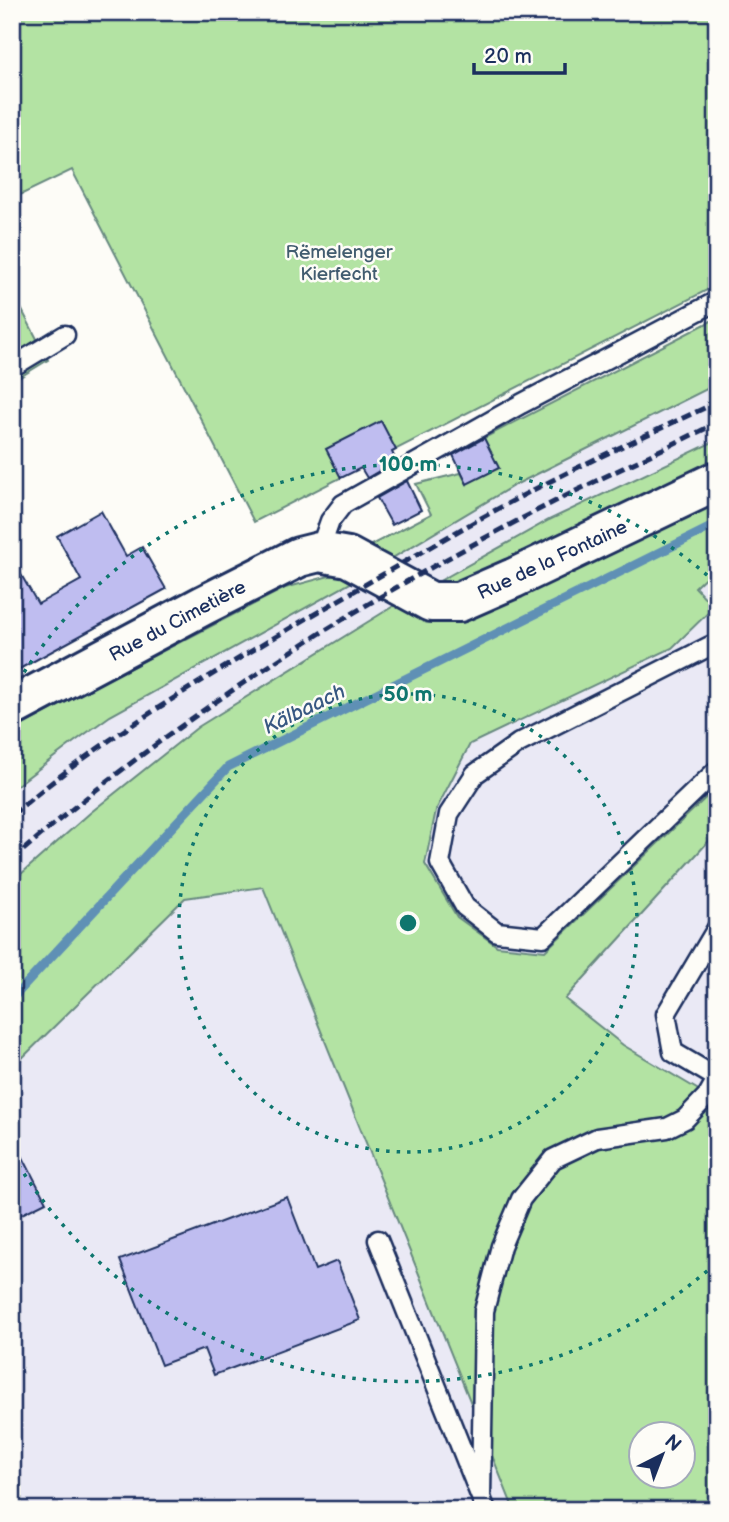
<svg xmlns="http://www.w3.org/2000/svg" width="729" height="1522" viewBox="0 0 729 1522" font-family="'Balsamiq Sans',sans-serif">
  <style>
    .built { fill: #eae9f5 }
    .green { fill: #b3e3a3; stroke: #678980; stroke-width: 2; fill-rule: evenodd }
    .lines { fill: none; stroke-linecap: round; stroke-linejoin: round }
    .stream { stroke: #5f90b5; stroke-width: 9 }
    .building { fill: #bfbdf0; stroke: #1b2f5e; stroke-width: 2 }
    .service-casing { stroke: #1b2f5e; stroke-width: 23 }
    .secondary-casing { stroke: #1b2f5e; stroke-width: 44 }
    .service { stroke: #fdfcf7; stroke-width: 18 }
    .secondary { stroke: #fdfcf7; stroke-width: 38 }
    .rail { stroke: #1b2f5e; stroke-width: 5; stroke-dasharray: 10 5; stroke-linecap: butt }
    .ring { fill: none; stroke: #0f766e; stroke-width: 3.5; stroke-dasharray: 3.5 7 }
    .labels { text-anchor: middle; stroke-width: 5; stroke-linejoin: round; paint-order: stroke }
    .park-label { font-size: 19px; fill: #415c6f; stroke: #fdfcf7 }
    .street-label { font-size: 19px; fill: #1b2f5e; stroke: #fdfcf7 }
    .water-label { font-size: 21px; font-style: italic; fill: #385882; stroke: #fdfcf7 }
    .centre { fill: #0f766e; stroke: #fdfcf7; stroke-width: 3.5 }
    .ring-label { font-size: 21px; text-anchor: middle; font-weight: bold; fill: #0f766e; stroke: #fdfcf7; stroke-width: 5; stroke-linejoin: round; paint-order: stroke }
  </style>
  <rect width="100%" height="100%" fill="#fdfcf7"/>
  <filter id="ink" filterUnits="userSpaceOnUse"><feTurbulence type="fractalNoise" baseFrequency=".0143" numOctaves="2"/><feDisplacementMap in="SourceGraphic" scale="14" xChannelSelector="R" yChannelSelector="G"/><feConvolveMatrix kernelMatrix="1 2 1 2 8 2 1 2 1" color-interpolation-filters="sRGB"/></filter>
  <g filter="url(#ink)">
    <g class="built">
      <polygon points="717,384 717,440 549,520 395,605 198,727 90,813 12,882 12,789 74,742 110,716 356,580 513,486"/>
      <polygon points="717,566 717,787 545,951 497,946 457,917 425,864 435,810 388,797 639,592 714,607 695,587"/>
      <polygon points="717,832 717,1101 623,1045 565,999"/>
      <polygon points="264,887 514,1510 12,1510 12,1068 185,898"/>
    </g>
    <g class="green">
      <polygon points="12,12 717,12 717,285 254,522 72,170 12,199"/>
      <polygon points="12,291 48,360 12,382"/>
      <polygon points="717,318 717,384 513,486 389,560 367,547 431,514 416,484 461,473 467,484 484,438"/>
      <polygon points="717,440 717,464 460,583 434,584 549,520"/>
      <path d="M717 504V566L695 587 714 607 672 648 470 744 436 810 425 864 457 917 497 946 545 951 717 787V832L565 999 623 1045 717 1101V1510H514L263 887 185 898 12 1068V882L90 813 198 727 400 602 449 622 474 609ZM642 1434H684V1476H642Z"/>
      <polygon points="344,572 356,580 110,716 74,742 12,789 12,731 91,688 285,588"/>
    </g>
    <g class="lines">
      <polyline class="stream" points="12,999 228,767 717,524"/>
    </g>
    <g class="building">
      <polygon points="381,421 396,450 392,452 396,461 367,478 361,468 341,478 326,449"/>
      <polygon points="484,438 499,468 467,484 453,455"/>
      <polygon points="407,481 421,510 392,525 377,498"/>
      <polygon points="101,511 126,556 142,547 166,589 12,673 12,559 38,604 81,580 57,536"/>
      <polygon points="12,1136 46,1202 12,1219"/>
      <polygon points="287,1197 315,1270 337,1261 360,1320 214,1375 204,1349 161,1365 120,1260"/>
    </g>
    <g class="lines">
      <defs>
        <g id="service">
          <polyline points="12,367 65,335"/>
          <polyline points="319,552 330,521 343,504 521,404 717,301"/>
          <polyline points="710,646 519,743 475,774 449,814 440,863 465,907 497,932 543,937 717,770"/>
          <polyline points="717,928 666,1014 673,1052 717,1078"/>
          <polyline points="378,1240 486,1510"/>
          <polyline points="481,1496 484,1311 501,1246 521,1199 553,1159 597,1138 667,1128 685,1119 708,1095 717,1079"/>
        </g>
        <polyline id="secondary" points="12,707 204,605 299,557 319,552 348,557 431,602 459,602 514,578 717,481"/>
      </defs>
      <use href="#service" class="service-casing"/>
      <use href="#secondary" class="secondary-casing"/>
      <use href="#service" class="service"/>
      <use href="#secondary" class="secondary"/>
      <g class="rail">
        <path d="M12 815C100 739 199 682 299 623 379 577 458 529 539 487 597 457 658 430 717 402"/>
        <path d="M12 860C171 720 361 600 550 504 605 476 661 450 717 423"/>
      </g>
    </g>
  </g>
  <g class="ring">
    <circle cx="408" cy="923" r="229"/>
    <path d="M715 1264A459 459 0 0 1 13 1156M13 690A459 459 0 0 1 715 582"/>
  </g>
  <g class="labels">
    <g class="park-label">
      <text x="339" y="258">Rëmelenger<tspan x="339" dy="22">Kierfecht</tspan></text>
    </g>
    <g class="street-label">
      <text transform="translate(552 559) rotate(-25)" y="7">Rue de la Fontaine</text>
      <text transform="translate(177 620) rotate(-28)" y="7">Rue du Cimetière</text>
    </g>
    <g class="water-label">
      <text transform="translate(304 709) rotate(-26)" y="7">Kälbaach</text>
    </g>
  </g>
  <circle cx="408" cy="923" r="10" class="centre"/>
  <g class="ring-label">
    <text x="408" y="471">100 m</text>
    <text x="408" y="701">50 m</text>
  </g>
  <rect width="729" height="1522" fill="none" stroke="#fdfcf7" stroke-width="42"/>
  <rect x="21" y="21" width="687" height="1480" fill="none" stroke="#1b2f5e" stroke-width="2.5" filter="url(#ink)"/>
  <g transform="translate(662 1455) rotate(42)"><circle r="33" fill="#fdfcf7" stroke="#a3aaba" stroke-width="2"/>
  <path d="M0-5L12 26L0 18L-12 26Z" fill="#1b2f5e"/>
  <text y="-10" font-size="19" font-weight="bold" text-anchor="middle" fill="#1b2f5e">N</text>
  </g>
  <path d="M474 63v10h91v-10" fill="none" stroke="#1b2f5e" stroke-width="3.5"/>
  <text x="484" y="63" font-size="21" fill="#1b2f5e" stroke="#fdfcf7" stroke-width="5" paint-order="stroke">20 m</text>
</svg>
